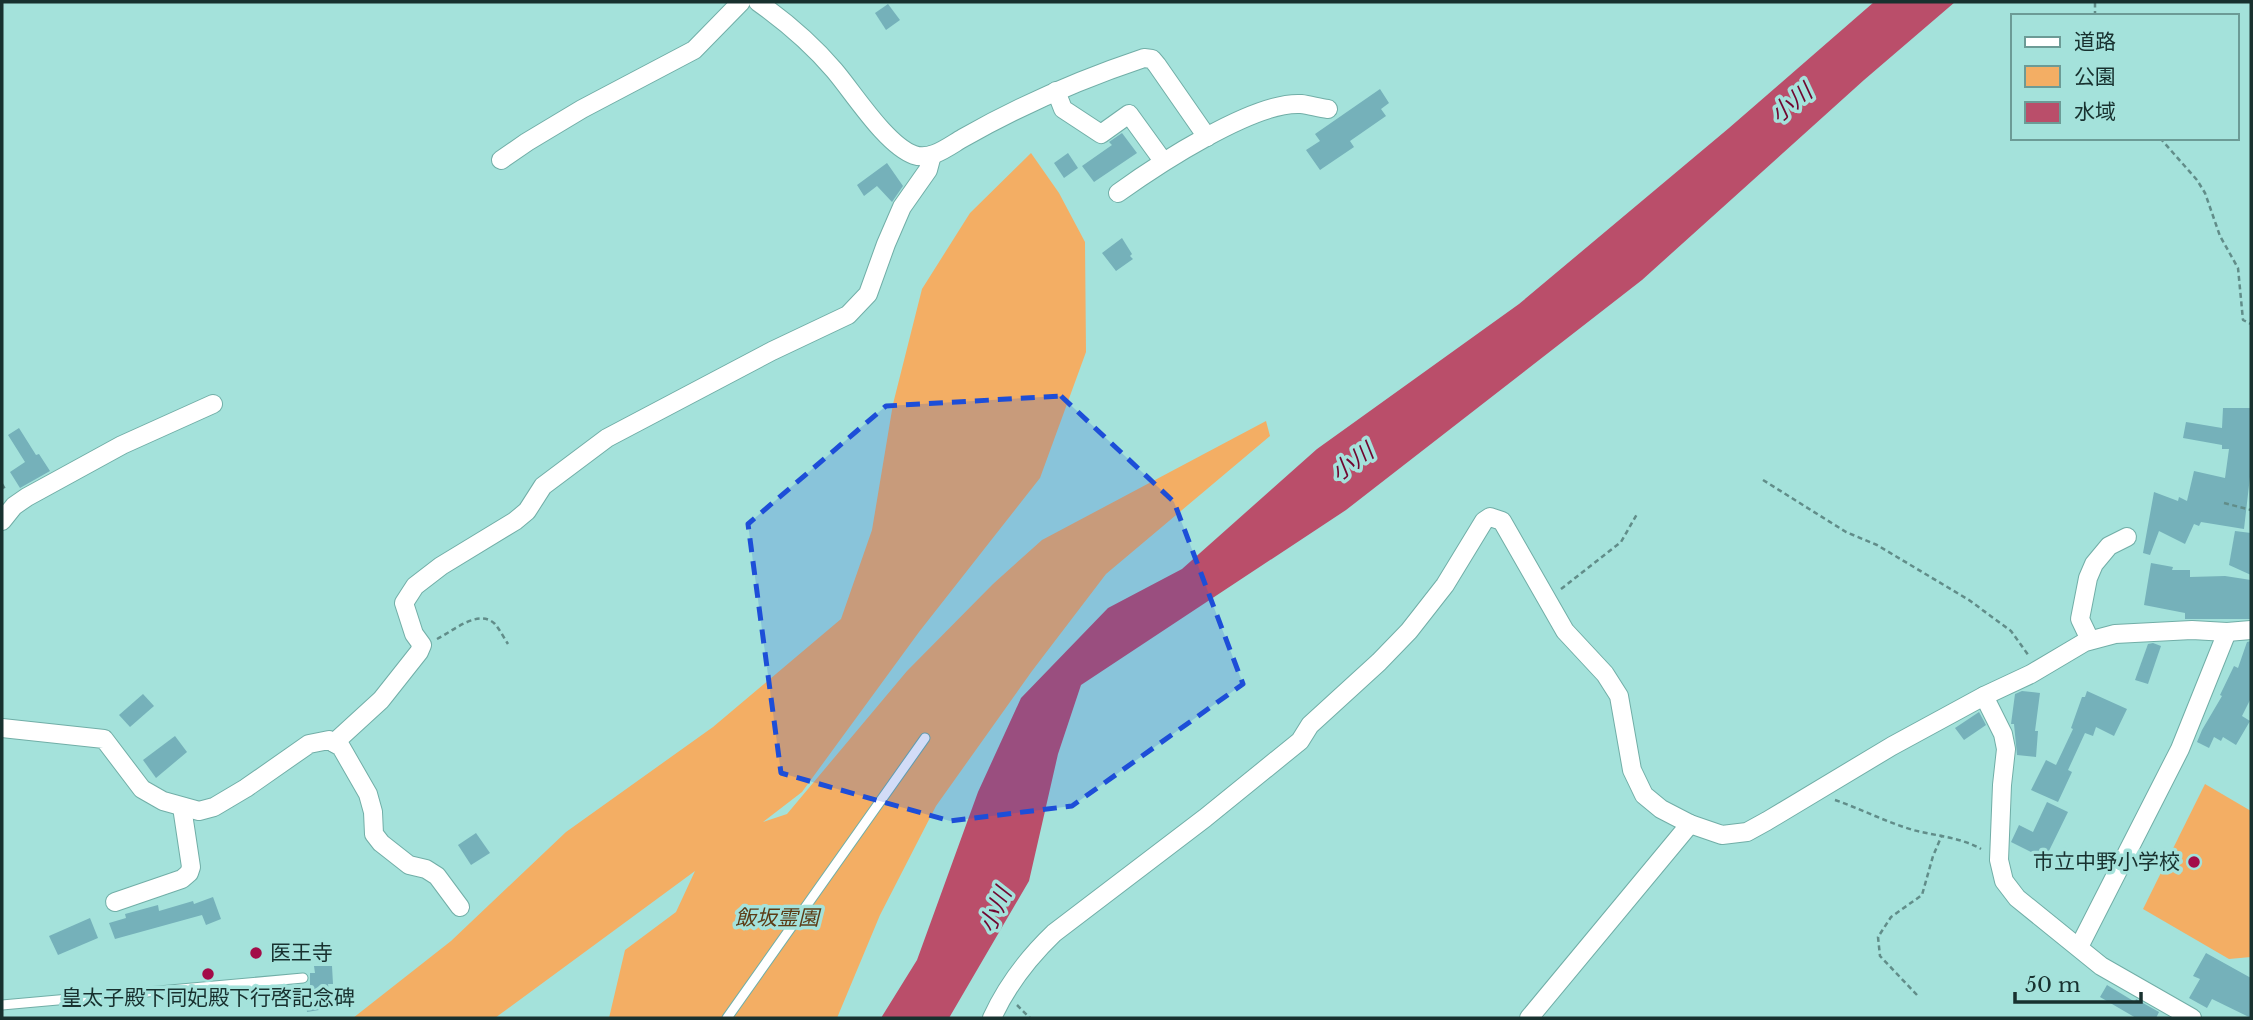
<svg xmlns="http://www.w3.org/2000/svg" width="2253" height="1020" viewBox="0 0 2253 1020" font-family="'Libre Baskerville','Noto Sans JP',serif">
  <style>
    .green { fill: #f3ae64 }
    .water { fill: #ba4e6a }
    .building { fill: #75b1ba }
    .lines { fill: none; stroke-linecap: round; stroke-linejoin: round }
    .lane-casing { stroke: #71aea7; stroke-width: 11 }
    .street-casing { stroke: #71aea7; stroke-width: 20 }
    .path { stroke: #618d89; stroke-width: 2.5; stroke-dasharray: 5 3.5; stroke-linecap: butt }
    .lane { stroke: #fff; stroke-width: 9 }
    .street { stroke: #fff; stroke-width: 18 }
    .marked { fill: #1d4ed8; fill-opacity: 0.2; stroke: #1d4ed8; stroke-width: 5; stroke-dasharray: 14 9; stroke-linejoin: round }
    .poi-dot { fill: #a30c48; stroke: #a4e2db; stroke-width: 2.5 }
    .labels { text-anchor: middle; stroke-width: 7; stroke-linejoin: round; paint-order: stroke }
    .poi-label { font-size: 21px; fill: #18312f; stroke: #a4e2db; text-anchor: end }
    .park-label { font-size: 21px; font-style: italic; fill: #5c3c17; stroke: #a4e2db }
    .water-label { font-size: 23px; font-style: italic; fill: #71062f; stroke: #a4e2db }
  </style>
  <rect width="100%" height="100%" fill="#a4e2db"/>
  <g class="green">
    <polygon points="1031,153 1059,193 1085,242 1086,352 1040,478 919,632 802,792 763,822 787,814 907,671 993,584 1042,540 1266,421 1270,436 1106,574 1032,671 936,806 880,915 837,1018 609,1018 625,950 676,912 695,871 495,1018 353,1018 451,941 566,832 713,727 841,619 872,530 893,404 922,289 970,213"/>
    <polygon points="2205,784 2251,811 2251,957 2229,959 2143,909"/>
  </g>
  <polygon class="water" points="1874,2 1955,2 1864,80 1642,280 1346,510 1081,685 1058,754 1029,881 949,1018 881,1018 917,960 978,792 1021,698 1108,608 1182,569 1317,449 1519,304 1729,128"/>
  <g class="building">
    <polygon points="888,4 900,20 886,30 875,13"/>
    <polygon points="1380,89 1389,103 1381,109 1386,116 1350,141 1354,147 1320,170 1306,150 1320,141 1315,134"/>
    <polygon points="1122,133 1137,153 1094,182 1082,166 1112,145 1109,142"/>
    <polygon points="1068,153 1078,168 1064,178 1054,163"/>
    <polygon points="887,163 903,186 892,202 877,186 864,196 857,185"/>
    <polygon points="1122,238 1132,254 1130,256 1133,259 1116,271 1102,253"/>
    <polygon points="2223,408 2251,408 2250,468 2251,468 2244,529 2201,522 2199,526 2194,524 2185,544 2159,531 2150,555 2143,553 2154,492 2178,501 2179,497 2187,501 2194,471 2225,478 2229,449 2222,449 2222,445 2183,438 2186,422 2222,428"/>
    <polygon points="19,428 36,455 39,454 50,471 20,488 10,472 25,462 8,435"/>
    <polygon points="2235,531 2251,533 2251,575 2229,565"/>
    <polygon points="2151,563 2173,567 2172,570 2190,570 2190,577 2225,576 2251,580 2251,619 2185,619 2185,613 2144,605"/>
    <polygon points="2251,641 2251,698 2242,716 2250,721 2236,745 2223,737 2221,741 2214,737 2209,748 2197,742 2202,730 2222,696 2220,695 2234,666 2238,668 2247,642"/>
    <polygon points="2153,643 2161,646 2148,684 2135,680 2148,644"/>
    <polygon points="2022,691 2040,693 2035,731 2038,731 2036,757 2017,755 2014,724 2011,724 2015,694"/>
    <polygon points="2087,691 2127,709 2114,736 2096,727 2093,736 2085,733 2068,770 2072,772 2058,802 2031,790 2046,760 2056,765 2073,729 2071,728 2082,697 2085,697"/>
    <polygon points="143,694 154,706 130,727 119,715"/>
    <polygon points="1979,712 1986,725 1964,740 1955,728"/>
    <polygon points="175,736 187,752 156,778 143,760"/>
    <polygon points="2047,802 2068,812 2045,859 2011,842 2019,825 2033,832"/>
    <polygon points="476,833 490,853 471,865 458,845"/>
    <polygon points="213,897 221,919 206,925 202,915 115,939 109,923 126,918 125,914 158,905 159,911 193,901 194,904"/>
    <polygon points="90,918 98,938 58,955 49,936"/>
    <polygon points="2206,953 2251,978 2251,1018 2212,999 2207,1008 2189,998 2200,979 2193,976"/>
    <polygon points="314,966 332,966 333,984 328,984 331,1008 307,1012 305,990 310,989 310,973 315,973"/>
    <polygon points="2107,985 2135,1002 2136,999 2159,1012 2156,1018 2136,1018 2100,997"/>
  </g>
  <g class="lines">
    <defs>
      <g id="lane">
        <polyline points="2,1005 303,978"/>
        <polyline points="727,1018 925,738"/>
      </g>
      <g id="street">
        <path d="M758 2C786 22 811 43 834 70 853 92 886 145 914 155 931 161 949 146 963 138 1021 105 1081 79 1144 58L1152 59 1157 65 1207 137"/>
        <polyline points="1056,91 1063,109 1101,134 1129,114 1163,161"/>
        <polyline points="501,160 527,142 582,109 694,50 741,2"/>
        <path d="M1118 193C1157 165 1254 101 1301 104 1310 105 1319 108 1328 109"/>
        <polyline points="2,521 14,506 27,497 122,445 213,404"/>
        <polyline points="2090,640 2080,619 2088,578 2094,564 2109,546 2127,537"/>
        <polyline points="1984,696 2003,734 2006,749 2002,785 1999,860 2004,881 2017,898 2101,966 2192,1018"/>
        <polyline points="2,728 104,739 142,789 163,801 199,811 214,807 246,788 309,744 329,740 341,747 368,794 373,812 374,834 381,843 409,865 426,869 437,876 460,907"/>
        <polyline points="334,743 381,700 419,652 422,645 414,634 404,603 415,586 441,566 515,521 527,511 543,486 607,438 772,351 848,315 868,294 886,244 902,207 928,170 932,155"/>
        <polyline points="115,902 182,879 189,873 191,867 182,807"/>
        <polyline points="2079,947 2180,749 2227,632"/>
        <path d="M992 1018C1007 985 1028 958 1054 933L1205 818 1300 741 1310 725 1379 662 1409 631 1445 585 1484 521 1490 517 1502 521 1565 631 1605 674 1619 696 1632 770 1644 795 1661 809 1690 824 1722 835 1747 832 1767 821 1892 746 1984 696 2031 674 2085 642 2115 634 2192 630 2227 632 2251 630"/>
        <polyline points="1529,1018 1690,824"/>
      </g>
    </defs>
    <use href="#lane" class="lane-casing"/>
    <use href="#street" class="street-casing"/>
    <g class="path">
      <polyline points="2095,16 2095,2"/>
      <polyline points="2160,138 2197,180 2205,193 2220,236 2238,268 2243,320 2251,324"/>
      <polyline points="1763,480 1846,532 1877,545 1969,600 2011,631 2029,656"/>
      <polyline points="2,484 6,491"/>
      <polyline points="2224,503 2251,510"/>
      <polyline points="1561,589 1621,542 1637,514"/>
      <path d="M437 639C453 631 479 608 495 624 500 630 504 638 508 644"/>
      <path d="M1835 800C1861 809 1886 822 1913 830 1936 836 1960 837 1981 849"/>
      <polyline points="1917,995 1880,956 1878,937 1891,917 1922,895 1933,856 1942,835"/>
      <polyline points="1017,1005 1030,1018"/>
    </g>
    <use href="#lane" class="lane"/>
    <use href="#street" class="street"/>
  </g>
  <path class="marked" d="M1061 396 1174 502 1243 684 1072 806 950 821 781 773 748 524 886 406Z"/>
  <g class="poi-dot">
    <circle cx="2194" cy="862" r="7"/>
    <circle cx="256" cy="953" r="7"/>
    <circle cx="208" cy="974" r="7"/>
  </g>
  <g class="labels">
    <g class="poi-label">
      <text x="2180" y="869">市立中野小学校</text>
      <text x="270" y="960" text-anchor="start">医王寺</text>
      <text x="208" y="1005" text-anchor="middle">皇太子殿下同妃殿下行啓記念碑</text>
    </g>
    <g class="park-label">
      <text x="777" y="925">飯坂霊園</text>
    </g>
    <g class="water-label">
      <text transform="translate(1791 103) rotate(-39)" y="8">小川</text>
      <text transform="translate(1352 462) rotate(-36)" y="8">小川</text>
      <text transform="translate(995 910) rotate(-66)" y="8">小川</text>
    </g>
  </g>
  <rect width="2253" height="1020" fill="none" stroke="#18312f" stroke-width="7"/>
  <rect x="2011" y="14" width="228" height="126" fill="#a4e2db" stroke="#6c9b96" stroke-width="2"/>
  <rect x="2025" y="37" width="35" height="10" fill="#ffffff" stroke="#6c9b96" stroke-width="2"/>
  <text x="2074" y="49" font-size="21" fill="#18312f">道路</text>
  <rect x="2025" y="66" width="35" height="21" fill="#f3ae64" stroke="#6c9b96" stroke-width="2"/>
  <text x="2074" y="84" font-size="21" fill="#18312f">公園</text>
  <rect x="2025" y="102" width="35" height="21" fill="#ba4e6a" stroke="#6c9b96" stroke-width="2"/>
  <text x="2074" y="119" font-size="21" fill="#18312f">水域</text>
  <path d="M2015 992v10h126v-10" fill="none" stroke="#18312f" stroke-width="3.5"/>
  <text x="2025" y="992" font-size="21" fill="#18312f" stroke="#a4e2db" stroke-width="5" paint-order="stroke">50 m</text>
</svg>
